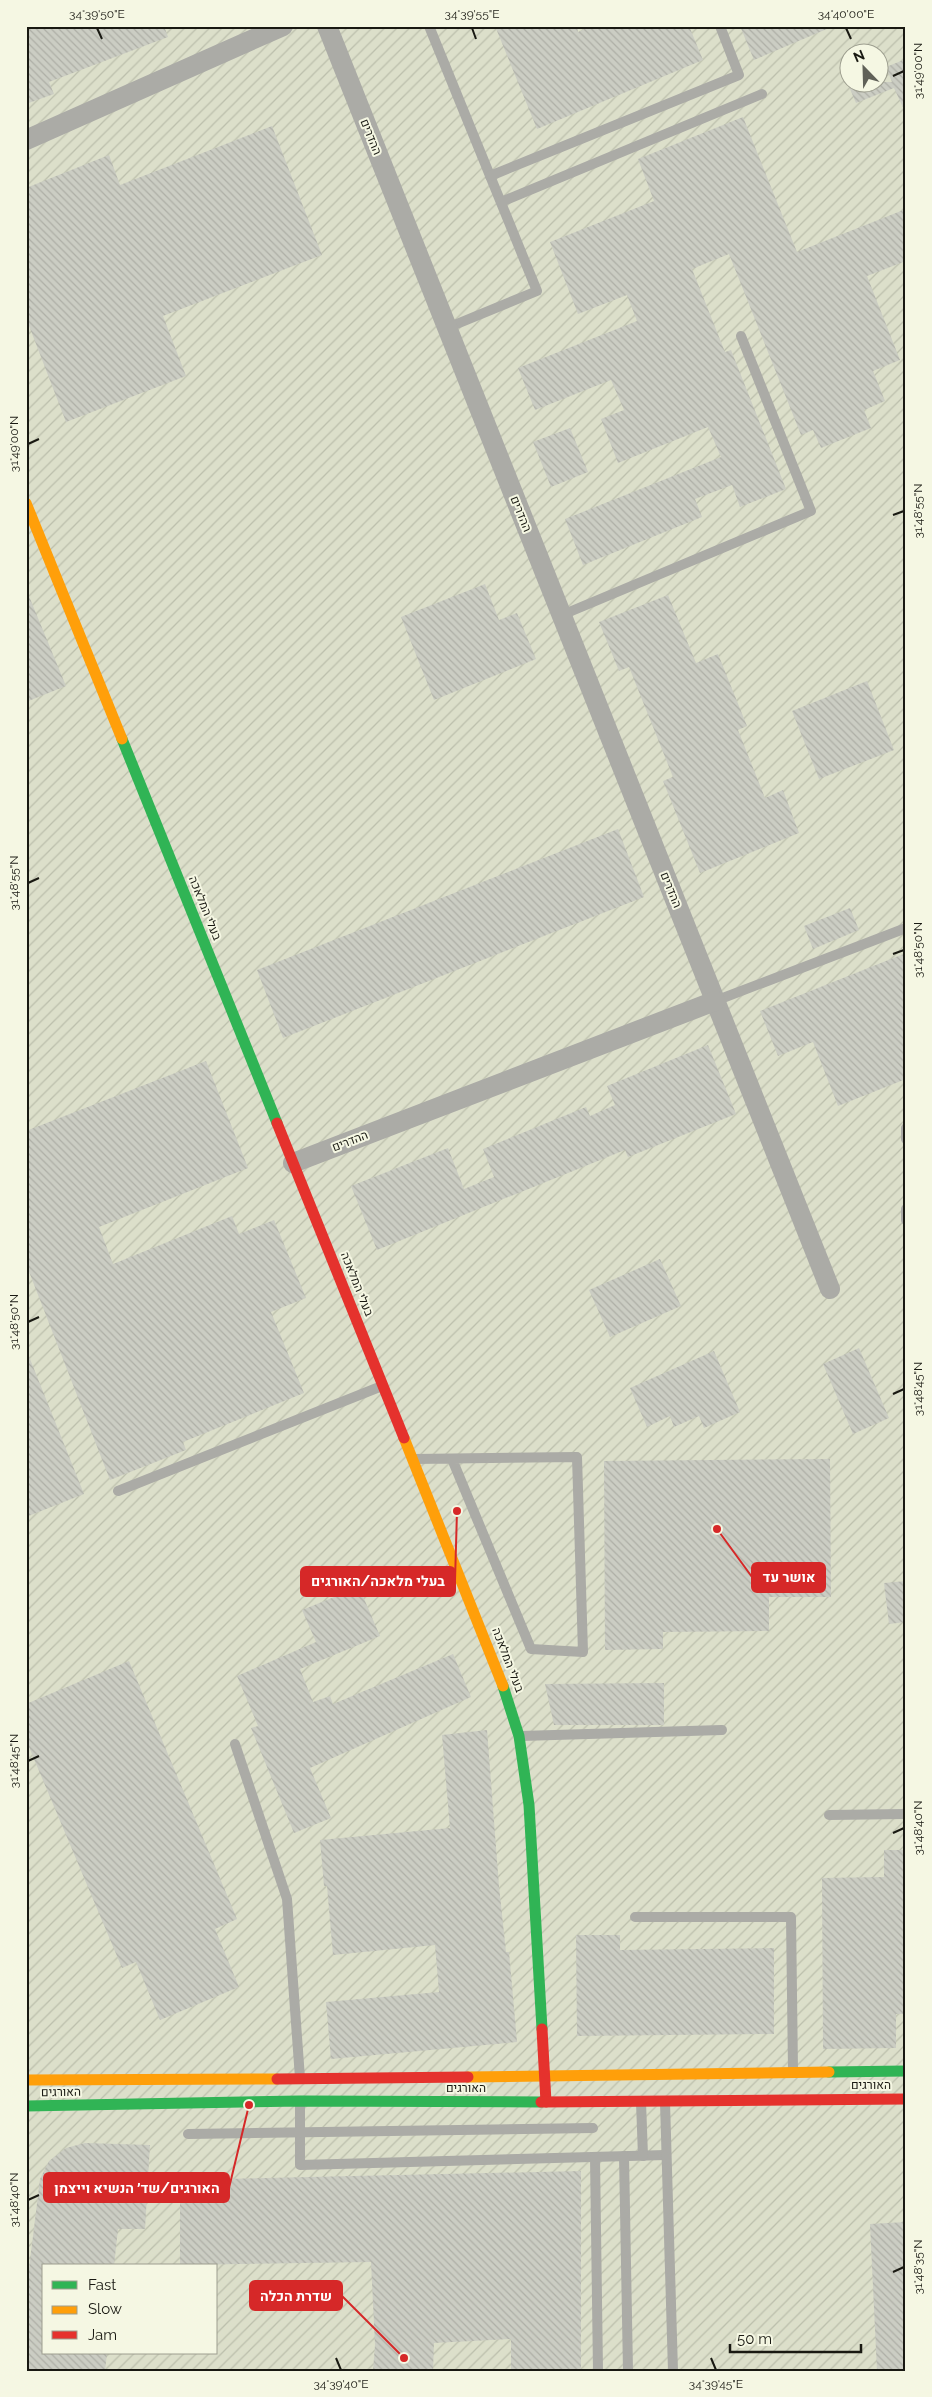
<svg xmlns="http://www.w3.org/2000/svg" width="932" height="2397" viewBox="0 0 932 2397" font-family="Raleway,Heebo,sans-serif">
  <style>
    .industrial { fill: url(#industrial-furrows); fill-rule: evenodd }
    .building { fill: url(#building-back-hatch) }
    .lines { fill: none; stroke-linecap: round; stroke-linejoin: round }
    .lane { stroke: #ababa6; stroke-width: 10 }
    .street { stroke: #ababa6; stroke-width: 20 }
    .fast { stroke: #30b455; stroke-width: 11 }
    .slow { stroke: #ff9f0a; stroke-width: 11 }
    .jam { stroke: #e5322d; stroke-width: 11 }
    .ticks { fill: none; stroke: #191912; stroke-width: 2 }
    .labels { text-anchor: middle; stroke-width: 4; stroke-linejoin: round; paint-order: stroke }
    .street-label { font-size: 12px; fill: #191912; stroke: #f5f7e3 }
    .leader { fill: none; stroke: #d62828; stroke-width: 2 }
    .callout-dot { fill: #d62828; stroke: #f5f7e3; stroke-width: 2 }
    .callout { fill: #d62828; stroke: #d62828; stroke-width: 2 }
    .callout-label { font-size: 14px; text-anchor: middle; font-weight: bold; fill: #fff }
    .neatline { fill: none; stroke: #191912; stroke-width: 2 }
    .ticks-label { font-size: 12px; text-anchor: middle; fill: #191912 }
  </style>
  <defs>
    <pattern id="industrial-furrows" width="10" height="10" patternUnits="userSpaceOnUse" patternTransform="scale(1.25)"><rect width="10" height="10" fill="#dcdfca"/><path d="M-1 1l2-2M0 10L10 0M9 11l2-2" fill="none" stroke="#bcbfac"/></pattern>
    <pattern id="building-back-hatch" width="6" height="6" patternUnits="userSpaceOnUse" patternTransform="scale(1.25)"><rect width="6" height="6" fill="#cbcdc3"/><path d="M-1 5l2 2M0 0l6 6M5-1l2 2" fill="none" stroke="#aeafa6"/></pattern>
  </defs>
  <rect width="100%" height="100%" fill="#e4e6da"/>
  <path class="industrial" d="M26 26H906V2371H26ZM850 52H880V82H850ZM44 2266H216V2353H44Z"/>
  <g class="building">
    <polygon points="26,26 164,26 168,37 49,82 54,94 26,104"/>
    <polygon points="495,26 577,26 578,32 591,26 689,26 703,60 537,129"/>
    <polygon points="740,26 834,26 754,60"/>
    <polygon points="906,59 906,114 894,88 856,103 847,82 892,82 886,67"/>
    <polygon points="743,117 797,252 906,209 906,261 867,276 900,360 873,371 885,401 864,410 871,428 821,448 813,430 801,435 729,254 692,269 725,352 731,350 786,489 740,507 732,485 695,499 702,517 583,565 565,519 721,457 708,427 618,463 601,419 624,410 611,380 535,410 518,368 637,321 627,295 578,314 550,242 654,201 638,159"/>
    <polygon points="272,126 322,255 163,316 186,376 66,422 26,318 26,188 109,155 120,185"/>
    <polygon points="570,428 588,472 551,487 533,442"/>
    <polygon points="485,584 499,620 517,613 536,659 434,700 401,617"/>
    <polygon points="26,589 66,686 26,702"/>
    <polygon points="668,595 696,663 718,654 747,726 738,730 765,798 783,790 799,833 700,873 663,781 673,777 629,667 619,671 599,622"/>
    <polygon points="867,681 894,750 819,779 792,711"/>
    <polygon points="618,829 644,897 283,1038 257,970"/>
    <polygon points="850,908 859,930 813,949 804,926"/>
    <polygon points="906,953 906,1079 838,1106 813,1042 778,1056 760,1011"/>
    <polygon points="708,1045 736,1114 628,1157 625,1150 377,1250 351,1186 448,1148 464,1189 494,1177 483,1149 586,1107 590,1116 615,1105 607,1086"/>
    <polygon points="206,1061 248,1168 99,1227 113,1264 232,1216 239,1234 274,1220 306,1298 271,1312 304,1393 183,1442 186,1450 110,1480 26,1264 26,1131"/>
    <polygon points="660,1259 681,1306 610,1337 589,1290"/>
    <polygon points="859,1348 889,1418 853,1434 823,1364"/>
    <polygon points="26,1349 84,1494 26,1517"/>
    <polygon points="714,1351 740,1412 704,1428 699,1416 674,1427 670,1416 647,1427 630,1388"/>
    <polygon points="830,1459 831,1597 769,1597 769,1631 663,1632 663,1649 605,1650 604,1461"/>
    <polygon points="906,1581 906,1622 889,1624 884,1583"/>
    <polygon points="359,1587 380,1636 300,1669 313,1702 330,1696 333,1704 453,1654 471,1697 310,1768 331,1818 294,1833 251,1728 258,1726 237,1676 316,1642 302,1610"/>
    <polygon points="129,1661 237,1919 215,1929 239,1987 160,2020 136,1962 122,1968 26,1740 26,1704"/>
    <polygon points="664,1683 664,1725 554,1725 545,1684"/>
    <polygon points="487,1730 499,1886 506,1952 509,1952 517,2042 331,2059 326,2002 439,1992 435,1945 333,1955 327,1886 324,1886 320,1840 450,1828 442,1735"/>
    <polygon points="884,1850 906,1850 906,2014 896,2014 896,2048 823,2049 822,1878 884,1877"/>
    <polygon points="576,1935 620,1935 620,1950 774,1948 774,2034 577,2036"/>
    <polygon points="85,2143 150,2145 145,2229 118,2229 114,2266 44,2266 44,2353 107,2353 105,2371 26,2371 26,2293 40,2179 49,2161 66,2148"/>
    <polygon points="581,2171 581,2371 511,2371 511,2339 434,2343 433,2371 373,2371 375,2345 371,2262 180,2265 180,2180"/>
    <polygon points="906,2222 906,2371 877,2371 870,2224"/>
  </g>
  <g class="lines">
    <g class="lane">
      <polyline points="429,26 537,291 447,328"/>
      <polyline points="490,176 739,75 720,26"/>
      <polyline points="501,202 762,94"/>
      <polyline points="562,615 811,511 741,336"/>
      <polyline points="715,1001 906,928"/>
      <polyline points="906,1128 906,1139"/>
      <polyline points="906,1209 906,1220"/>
      <polyline points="414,1459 577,1457 583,1652 531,1649 452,1459"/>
      <polyline points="118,1491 382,1386"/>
      <polyline points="521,1736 722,1730"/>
      <polyline points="235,1744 287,1899 300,2078"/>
      <polyline points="829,1815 906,1814"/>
      <polyline points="635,1917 791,1917 793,2070"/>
      <polyline points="300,2102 300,2165 666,2155"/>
      <polyline points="641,2102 643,2156"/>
      <polyline points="665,2102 673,2371"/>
      <polyline points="188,2134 593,2128"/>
      <polyline points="624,2156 628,2371"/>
      <polyline points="595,2157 598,2371"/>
    </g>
    <g class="street">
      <polyline points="327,26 830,1289"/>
      <polyline points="26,140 283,26"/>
      <polyline points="293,1163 715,1001"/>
    </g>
    <g class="fast">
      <polyline points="122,739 277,1123"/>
      <polyline points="503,1686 519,1736 529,1805 542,2029"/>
      <polyline points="829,2072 906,2071"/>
      <polyline points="26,2106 300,2101 541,2102"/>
    </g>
    <g class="slow">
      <polyline points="26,503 122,739"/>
      <polyline points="404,1438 503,1686"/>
      <polyline points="468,2077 829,2072"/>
      <polyline points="26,2080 277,2079"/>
    </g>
    <g class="jam">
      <polyline points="277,1123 404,1438"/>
      <polyline points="542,2029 546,2102"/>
      <polyline points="277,2079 468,2077"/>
      <polyline points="541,2102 906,2099"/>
    </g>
  </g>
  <path class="ticks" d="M97 28 102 39M472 28 476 39M846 28 851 39M893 76 904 71M28 444 39 439M893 515 904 511M28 883 39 878M893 954 904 950M28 1322 39 1317M893 1394 904 1389M28 1761 39 1756M893 1833 904 1828M28 2200 39 2195M893 2272 904 2267M336 2358 341 2370M711 2358 716 2370"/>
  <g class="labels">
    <g class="street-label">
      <text transform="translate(371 137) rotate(68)" y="4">ההדרים</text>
      <text transform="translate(521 514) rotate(68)" y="4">ההדרים</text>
      <text transform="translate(671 890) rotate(68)" y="4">ההדרים</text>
      <text transform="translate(205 908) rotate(68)" y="4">בעלי המלאכה</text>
      <text transform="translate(350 1141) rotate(-21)" y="4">ההדרים</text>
      <text transform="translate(357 1284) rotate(68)" y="4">בעלי המלאכה</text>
      <text transform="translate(508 1660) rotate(69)" y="4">בעלי המלאכה</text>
      <text x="871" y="2089">האורגים</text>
      <text x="466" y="2092">האורגים</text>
      <text transform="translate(61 2092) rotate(-1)" y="4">האורגים</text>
    </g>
  </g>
  <path class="leader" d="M717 1529L752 1577M457 1511L455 1581M249 2105L229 2188M404 2358L342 2296"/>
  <g class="callout-dot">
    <circle cx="717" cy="1529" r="5"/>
    <circle cx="457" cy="1511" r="5"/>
    <circle cx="249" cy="2105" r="5"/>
    <circle cx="404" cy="2358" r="5"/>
  </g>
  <g class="callout">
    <rect x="752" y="1563" width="73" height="29" rx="5"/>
    <rect x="301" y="1567" width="154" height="29" rx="5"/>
    <rect x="44" y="2173" width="185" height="29" rx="5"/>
    <rect x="250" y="2281" width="92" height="29" rx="5"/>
  </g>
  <g class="callout-label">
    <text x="789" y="1582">אושר עד</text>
    <text x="378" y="1586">בעלי מלאכה/האורגים</text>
    <text x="137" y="2193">האורגים/שד׳ הנשיא וייצמן</text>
    <text x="296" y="2301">שדרת הכלה</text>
  </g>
  <rect width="932" height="2397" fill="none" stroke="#f5f7e3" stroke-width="55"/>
  <rect x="42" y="2264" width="175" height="90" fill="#f5f7e3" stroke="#9d9e8f"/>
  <rect x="52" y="2281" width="25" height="8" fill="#30b455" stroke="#9d9e8f"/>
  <text x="88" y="2290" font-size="15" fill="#191912">Fast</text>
  <rect x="52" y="2306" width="25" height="8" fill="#ff9f0a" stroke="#9d9e8f"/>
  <text x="88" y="2314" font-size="15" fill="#191912">Slow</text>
  <rect x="52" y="2331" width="25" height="8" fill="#e5322d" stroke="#9d9e8f"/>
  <text x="88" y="2340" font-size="15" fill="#191912">Jam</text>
  <g transform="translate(864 68) rotate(337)"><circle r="24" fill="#f5f7e3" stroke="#9d9e8f"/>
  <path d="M0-4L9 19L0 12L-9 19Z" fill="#606158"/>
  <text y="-8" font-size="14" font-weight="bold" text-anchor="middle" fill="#191912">N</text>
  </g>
  <path d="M730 2344v8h131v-8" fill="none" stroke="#191912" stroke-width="2.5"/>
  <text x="737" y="2344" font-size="15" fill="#191912" stroke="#f5f7e3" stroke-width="4" paint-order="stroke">50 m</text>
  <rect x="28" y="28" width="876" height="2342" class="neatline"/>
  <g class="ticks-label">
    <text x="97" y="18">34°39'50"E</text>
    <text x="472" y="18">34°39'55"E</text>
    <text x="846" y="18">34°40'00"E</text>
    <text transform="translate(918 71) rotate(-90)" y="4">31°49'00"N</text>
    <text transform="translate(14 444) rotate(-90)" y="4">31°49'00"N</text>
    <text transform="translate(918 511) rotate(-90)" y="4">31°48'55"N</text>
    <text transform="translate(14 883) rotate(-90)" y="4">31°48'55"N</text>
    <text transform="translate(918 950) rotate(-90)" y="4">31°48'50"N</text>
    <text transform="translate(14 1322) rotate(-90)" y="4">31°48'50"N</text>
    <text transform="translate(918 1389) rotate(-90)" y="4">31°48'45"N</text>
    <text transform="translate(14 1761) rotate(-90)" y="4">31°48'45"N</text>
    <text transform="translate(918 1828) rotate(-90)" y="4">31°48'40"N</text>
    <text transform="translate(14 2200) rotate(-90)" y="4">31°48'40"N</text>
    <text transform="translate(918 2267) rotate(-90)" y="4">31°48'35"N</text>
    <text x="341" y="2388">34°39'40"E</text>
    <text x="716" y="2388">34°39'45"E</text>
  </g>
</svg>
